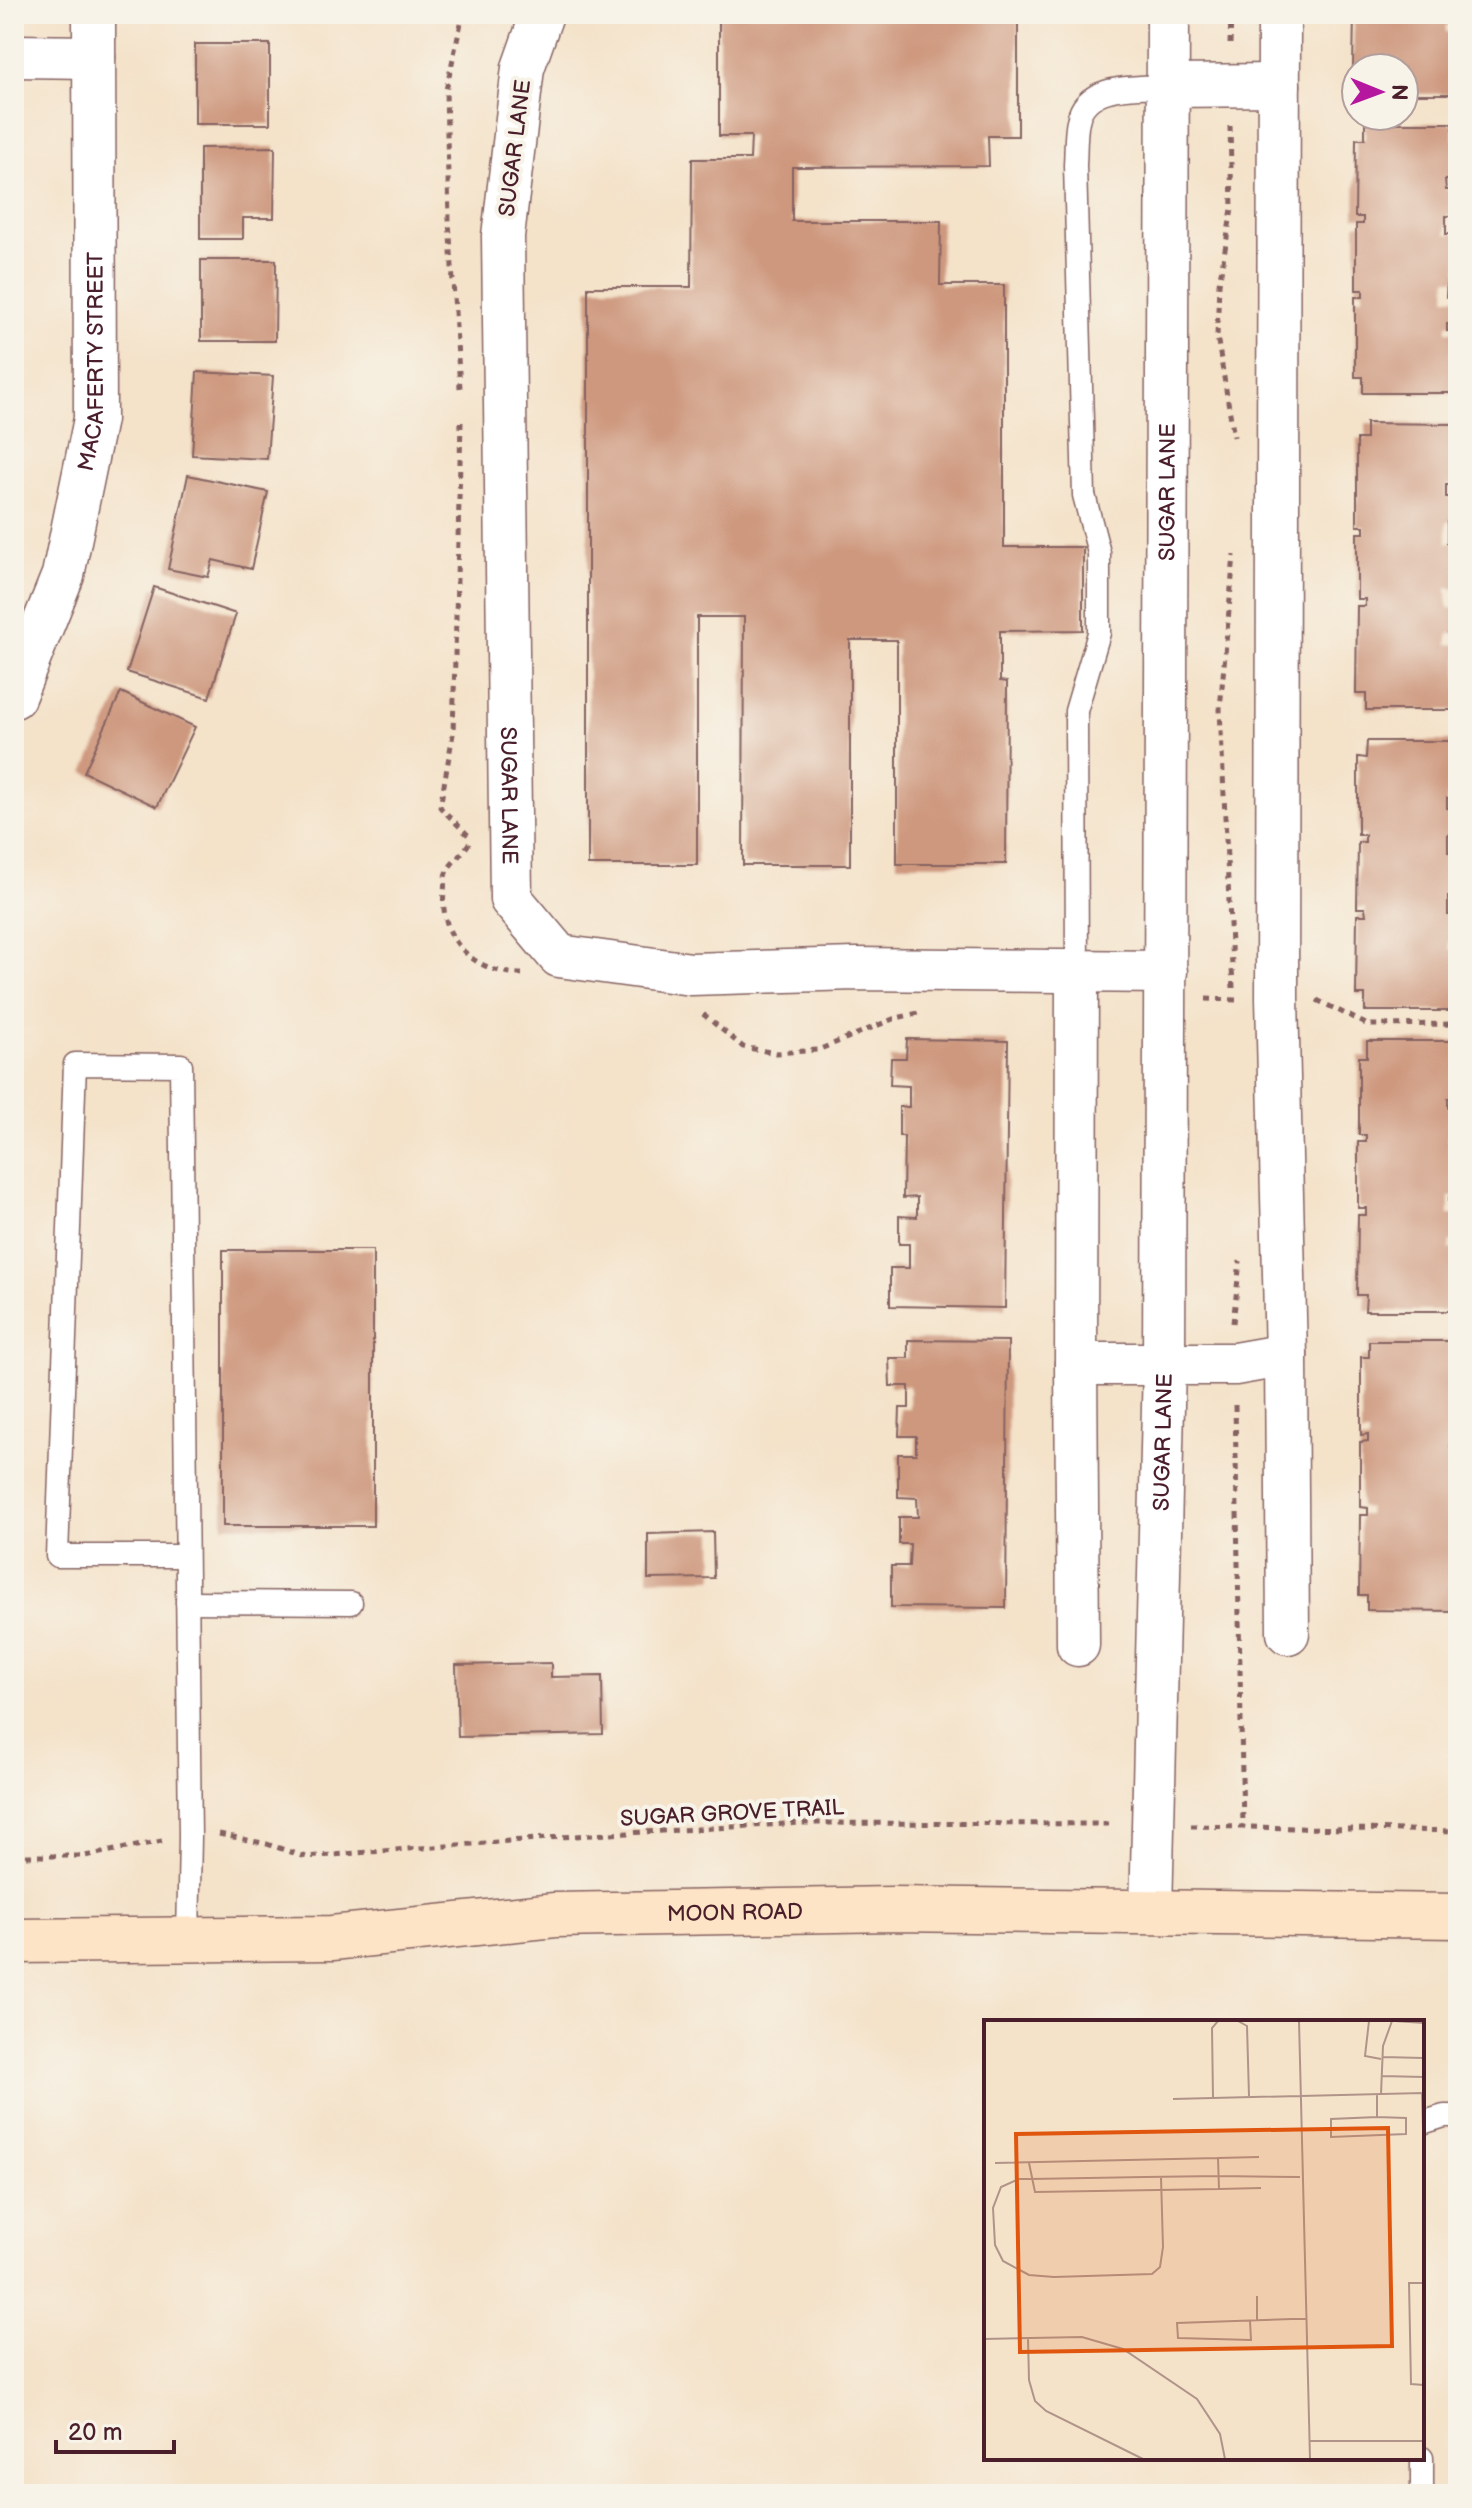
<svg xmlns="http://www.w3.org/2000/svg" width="1472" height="2508" viewBox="0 0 1472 2508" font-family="'Balsamiq Sans',sans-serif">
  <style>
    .building { fill: #ce987e }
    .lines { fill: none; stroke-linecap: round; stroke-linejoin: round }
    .lane-casing { stroke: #866362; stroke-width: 25 }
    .street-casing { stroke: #866362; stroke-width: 45 }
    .secondary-casing { stroke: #866362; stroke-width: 47 }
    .path { stroke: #866362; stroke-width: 5; stroke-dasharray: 6 6; stroke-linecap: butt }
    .lane { stroke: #fff; stroke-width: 22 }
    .street { stroke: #fff; stroke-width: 42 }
    .secondary { stroke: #fee4c6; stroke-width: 44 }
    .labels { text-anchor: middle; stroke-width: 8; stroke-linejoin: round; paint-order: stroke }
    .street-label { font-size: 22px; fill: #4a1f2b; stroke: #f7f3e8 }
    .inset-road { fill: none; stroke: #b0948a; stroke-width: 2 }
    .view { fill: #e0560e; fill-opacity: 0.15; stroke: #e0560e; stroke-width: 4 }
    .inset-edge { fill: none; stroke: #4a1f2b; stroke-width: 4 }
  </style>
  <rect width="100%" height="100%" fill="#f7f3e8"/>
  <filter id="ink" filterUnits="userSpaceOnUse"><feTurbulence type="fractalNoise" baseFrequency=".0125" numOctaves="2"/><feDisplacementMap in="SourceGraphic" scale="16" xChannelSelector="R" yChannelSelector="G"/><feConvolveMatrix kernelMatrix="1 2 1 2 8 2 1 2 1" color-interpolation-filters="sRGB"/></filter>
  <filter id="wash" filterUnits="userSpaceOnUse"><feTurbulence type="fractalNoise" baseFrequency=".006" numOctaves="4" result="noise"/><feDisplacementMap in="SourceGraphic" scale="32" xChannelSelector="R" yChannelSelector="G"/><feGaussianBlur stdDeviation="1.8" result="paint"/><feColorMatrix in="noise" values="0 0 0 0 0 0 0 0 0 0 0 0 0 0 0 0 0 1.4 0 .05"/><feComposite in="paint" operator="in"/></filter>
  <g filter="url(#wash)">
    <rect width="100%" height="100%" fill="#f4e2c9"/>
    <g id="blocks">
      <g class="building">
        <polygon points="719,14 1018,14 1018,136 988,136 989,166 792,167 792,221 941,221 940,285 1004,285 1004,547 1083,547 1083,630 1000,631 1000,681 1007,682 1006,864 897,864 897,640 850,640 850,865 743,865 744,617 697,617 697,865 588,865 588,287 691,287 692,159 750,159 751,136 719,136"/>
        <polygon points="1354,14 1458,14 1458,25 1446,25 1446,32 1456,33 1458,47 1455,94 1404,94 1404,68 1353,68"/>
        <rect x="195" y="44" width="75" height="80"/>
        <polygon points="1365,123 1453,123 1453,140 1458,141 1458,164 1455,164 1454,180 1445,180 1446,190 1458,190 1458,216 1446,216 1446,234 1458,234 1458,279 1447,279 1446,297 1458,297 1458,324 1447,324 1447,331 1457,331 1457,393 1363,393 1363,377 1355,377 1355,297 1363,297 1363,290 1356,290 1356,224 1363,224 1363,217 1355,217 1356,139 1365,139"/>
        <polygon points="275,147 274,218 243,218 243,239 200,239 200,148"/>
        <polygon points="201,260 276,260 275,341 201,341"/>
        <polygon points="197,372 273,376 267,459 192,455"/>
        <polygon points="1366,423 1455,424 1458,467 1456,467 1456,485 1446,485 1446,497 1458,497 1458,522 1447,522 1447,543 1458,543 1458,589 1447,588 1448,608 1458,608 1458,634 1448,634 1448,644 1458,645 1458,710 1366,710 1366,694 1356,694 1357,606 1365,606 1365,599 1357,599 1357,533 1364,533 1364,526 1357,526 1357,439 1366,439"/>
        <polygon points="188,475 268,492 251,569 213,560 208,577 168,569"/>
        <polygon points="154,587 236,614 209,698 127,672"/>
        <polygon points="121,692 195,727 157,807 84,772"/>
        <polygon points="1367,741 1455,741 1458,783 1456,798 1447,798 1447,808 1458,809 1458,834 1448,834 1448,852 1458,852 1458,897 1448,897 1448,915 1458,915 1458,942 1449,942 1449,949 1458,950 1458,1011 1365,1011 1365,995 1356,995 1357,915 1366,915 1365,908 1357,908 1358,842 1365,842 1365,835 1358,835 1358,757 1366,758"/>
        <polygon points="907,1039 1008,1041 1005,1308 890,1306 890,1268 909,1268 909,1244 899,1244 899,1216 917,1217 917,1197 903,1198 904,1136 899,1136 899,1107 909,1107 909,1086 890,1085 891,1058 906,1058"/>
        <polygon points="1367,1041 1456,1041 1457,1098 1448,1098 1448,1108 1458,1108 1458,1134 1448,1134 1449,1152 1458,1152 1458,1197 1449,1197 1449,1215 1458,1215 1458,1242 1450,1242 1449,1249 1458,1249 1458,1311 1365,1311 1366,1295 1357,1295 1358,1215 1366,1215 1366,1208 1358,1208 1358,1142 1366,1142 1366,1135 1359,1135 1359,1057 1367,1057"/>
        <rect x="223" y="1250" width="150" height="276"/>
        <polygon points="908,1340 1008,1341 1006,1608 891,1607 891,1566 909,1566 910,1544 899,1544 899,1517 918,1517 917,1498 898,1497 898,1454 916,1454 916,1436 899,1436 900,1408 909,1408 909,1386 890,1386 889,1358 908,1358"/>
        <polygon points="1369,1341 1458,1341 1458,1398 1450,1398 1450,1408 1458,1408 1458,1434 1450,1434 1451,1452 1458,1452 1458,1496 1450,1496 1451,1514 1458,1514 1458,1542 1452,1542 1452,1549 1458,1549 1458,1611 1367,1610 1367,1595 1359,1595 1360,1515 1368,1515 1368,1508 1360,1507 1360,1442 1368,1441 1368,1434 1361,1435 1361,1357 1369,1357"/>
        <polygon points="713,1532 714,1578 648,1579 648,1534"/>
        <polygon points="551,1663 551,1677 602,1676 603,1734 458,1737 456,1665"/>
      </g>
    </g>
  </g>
  <g filter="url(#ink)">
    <use href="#blocks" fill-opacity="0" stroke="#866362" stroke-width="2"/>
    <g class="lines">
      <defs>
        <g id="lane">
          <path d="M1077 971 1076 711 1099 633V553L1084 495 1075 165C1076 151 1075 135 1078 121 1085 82 1138 88 1168 86"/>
          <polyline points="185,1556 57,1556 75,1064 181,1065 190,1837 188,1939"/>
          <polyline points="187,1602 351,1603"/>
          <polyline points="1422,2123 1444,2116 1458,2116"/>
          <polyline points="1422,2458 1422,2494"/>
        </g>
        <g id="street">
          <path id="s1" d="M542 14 523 68 503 236 511 899 559 956 691 974 855 969 1166 972"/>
          <polyline points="1279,14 1277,998 1286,1355"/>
          <polyline points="14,56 94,57"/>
          <polyline points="1168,86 1279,85"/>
          <path id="s2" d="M14 697 63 575 95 419 94 14"/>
          <polyline points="1077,971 1076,1364 1235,1364 1286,1355 1288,1633"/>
          <polyline points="1076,1364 1078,1645"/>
          <path id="s3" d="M1151 1912 1164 1364 1168 14"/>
        </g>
        <g id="secondary">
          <path id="s4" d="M14 1941 332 1938 555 1915 893 1909 1458 1916"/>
        </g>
      </defs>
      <use href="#lane" class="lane-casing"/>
      <use href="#street" class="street-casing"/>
      <use href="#secondary" class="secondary-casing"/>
      <g class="path">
        <polyline points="1230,44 1231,14"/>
        <polyline points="1230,126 1232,209 1219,284 1217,336 1234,437"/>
        <polyline points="460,388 449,221 446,90 463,14"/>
        <polyline points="461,422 453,734 440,807 468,835"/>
        <path d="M469 843C463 854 451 862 446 873 444 878 445 886 444 891 439 940 474 973 522 974"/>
        <polyline points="1233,988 1220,709 1234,555"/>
        <polyline points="1206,999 1236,1000"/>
        <polyline points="1317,1000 1368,1025 1458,1024"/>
        <polyline points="703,1014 743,1047 776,1053 818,1050 893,1019 918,1013"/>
        <polyline points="1233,1323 1240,1261"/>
        <polyline points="1235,1405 1243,1828"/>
        <polyline points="1191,1826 1458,1831"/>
        <polyline points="219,1834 267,1844 306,1857 574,1836 803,1823 1113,1824"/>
        <polyline points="14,1856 85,1856 162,1841"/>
      </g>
      <use href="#lane" class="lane"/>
      <use href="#street" class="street"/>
      <use href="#secondary" class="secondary"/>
    </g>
  </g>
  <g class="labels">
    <g class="street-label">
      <text transform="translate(514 148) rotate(-83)" y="8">SUGAR LANE</text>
      <text dy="8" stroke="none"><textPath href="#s2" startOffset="348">MACAFERTY STREET</textPath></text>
      <text dy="8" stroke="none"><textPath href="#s3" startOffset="1420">SUGAR LANE</textPath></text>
      <text dy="8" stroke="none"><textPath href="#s1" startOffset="786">SUGAR LANE</textPath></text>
      <text dy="8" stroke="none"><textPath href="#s3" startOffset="470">SUGAR LANE</textPath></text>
      <text transform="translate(732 1812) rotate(-3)" y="8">SUGAR GROVE TRAIL</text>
      <text dy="8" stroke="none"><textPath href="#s4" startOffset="722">MOON ROAD</textPath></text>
    </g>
  </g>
  <g transform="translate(984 2020)">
    <rect width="440" height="440" fill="#f4e2c9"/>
    <path class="inset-road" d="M254 1 263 6 265 76M315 1 326 439M385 1 381 36 397 39M411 1 440 3M398 37 440 38M397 56 440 57M397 74 399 26 408 1M229 77 228 8 234 1H249M189 79 438 73 440 145M393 97 422 98V114L347 117V99L393 97V74M11 143 234 138M45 143 51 172 235 169 234 138 275 137M177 157 179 227 176 247 168 254 70 257 45 255 19 241 11 225 9 188 17 167 35 159H46L161 157 235 156 316 157M235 169 277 168M440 263H425L427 364 440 365M273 276V301M266 301 267 320 194 318 193 303 308 299H323M44 318 45 360 51 381 62 391 159 439M0 319 98 317 139 329 213 379 236 414 241 439M326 421H440"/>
    <path class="view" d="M404 108 408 326 36 332 32 114Z"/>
    <rect width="440" height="440" class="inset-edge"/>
  </g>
  <rect width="1472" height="2508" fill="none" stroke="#f7f3e8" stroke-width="48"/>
  <g transform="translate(1380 92) rotate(91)"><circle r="38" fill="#f7f3e8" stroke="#b29e9c" stroke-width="2"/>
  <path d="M0-6L14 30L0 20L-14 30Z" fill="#b5179e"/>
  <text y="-12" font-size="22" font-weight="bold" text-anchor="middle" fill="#4a1f2b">N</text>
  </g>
  <path d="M56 2440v12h118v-12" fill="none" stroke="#4a1f2b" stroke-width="4"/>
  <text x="68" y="2440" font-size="24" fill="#4a1f2b" stroke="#f7f3e8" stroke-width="6" paint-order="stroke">20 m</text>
</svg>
